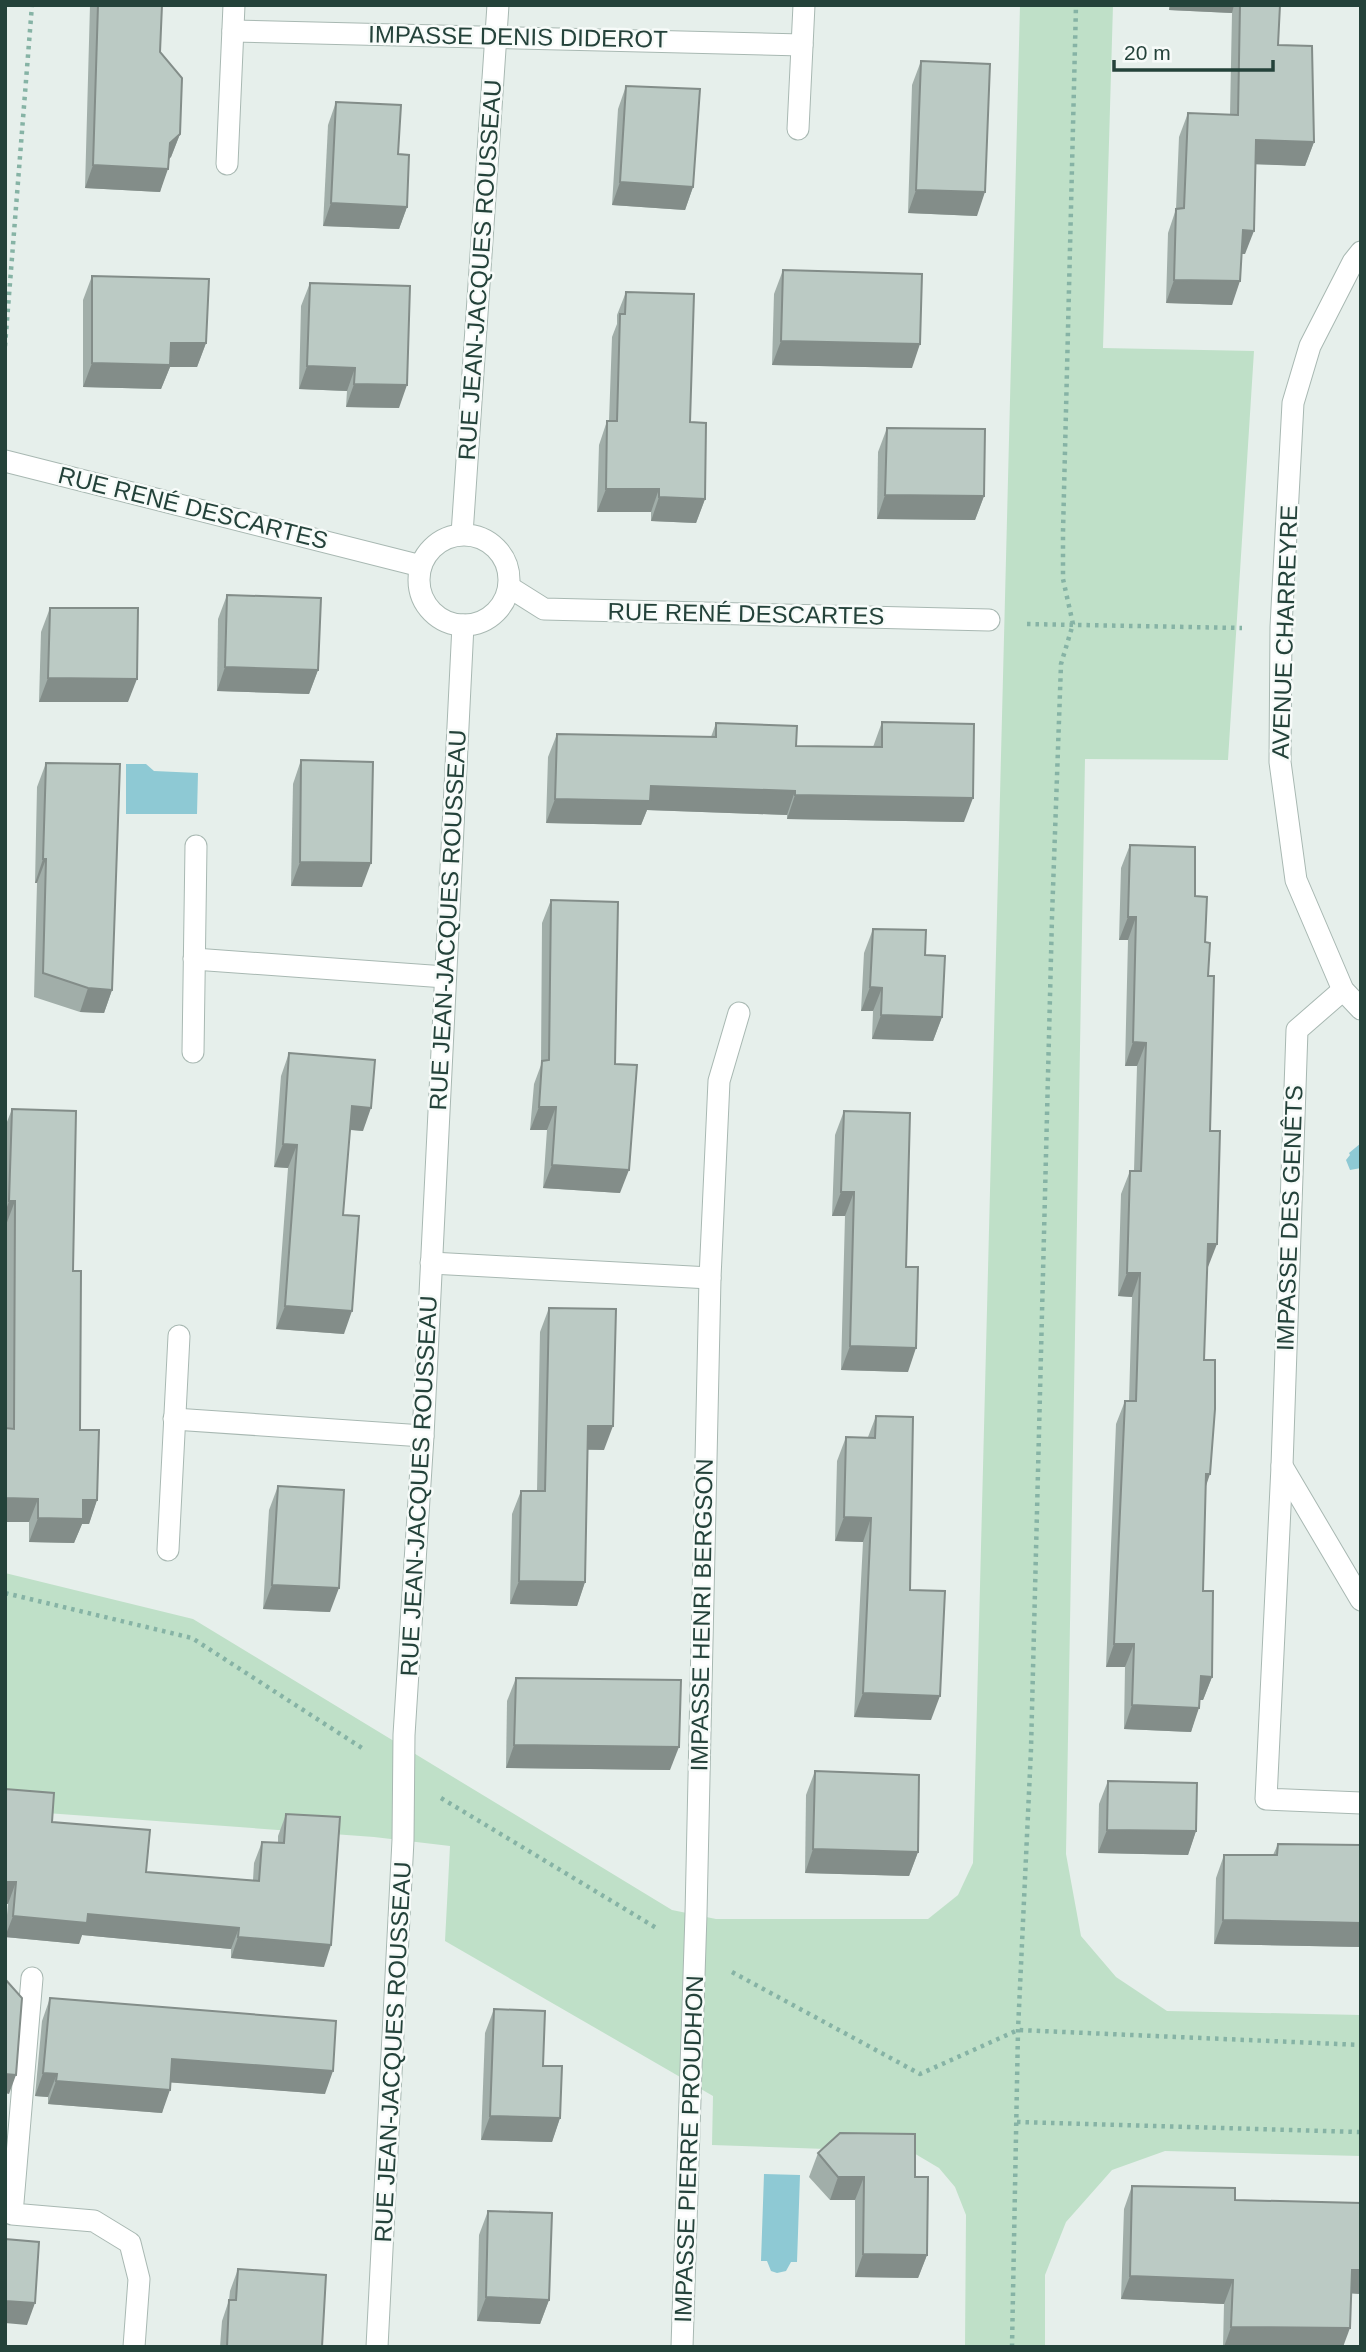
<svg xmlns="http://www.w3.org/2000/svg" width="1366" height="2352" viewBox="0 0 1366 2352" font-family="Helvetica,sans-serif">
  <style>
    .green { fill: #bfe0c8 }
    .water { fill: #8ec9d4 }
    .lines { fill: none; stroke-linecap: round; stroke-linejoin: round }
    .lane-casing { stroke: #a8b8b2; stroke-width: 23 }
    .street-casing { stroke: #a8b8b2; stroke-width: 23 }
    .path { stroke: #86b3a5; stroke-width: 4.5; stroke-dasharray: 3.5 5; stroke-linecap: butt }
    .lane { stroke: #fff; stroke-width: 21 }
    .street { stroke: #fff; stroke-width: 21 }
    .wall { fill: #a1aea9 }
    .shaded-wall { fill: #838d89 }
    .building { fill: #bbcac4; stroke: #838d89; stroke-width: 2 }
    .labels { text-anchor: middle; stroke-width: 5; stroke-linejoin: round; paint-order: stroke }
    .street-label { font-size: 24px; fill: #24423a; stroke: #f7fbf9 }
  </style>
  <rect width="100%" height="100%" fill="#e6efeb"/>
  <polygon class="green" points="1020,5 1113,5 1103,348 1254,351 1228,760 1085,759 1066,1854 1081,1936 1116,1977 1167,2011 1361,2015 1361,2156 1165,2151 1112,2170 1066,2222 1045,2275 1045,2347 965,2347 966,2215 955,2187 939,2168 912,2152 712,2145 713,2096 445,1941 450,1846 374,1837 5,1810 5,1573 193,1619 672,1910 716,1919 928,1919 958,1895 973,1863"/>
  <g class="water">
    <polygon points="126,764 146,764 154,771 198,773 197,814 126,814"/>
    <polygon points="1361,1143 1361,1168 1350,1170 1346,1160 1350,1155 1349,1153"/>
    <polygon points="764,2174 800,2175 797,2262 791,2262 786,2271 777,2273 771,2271 767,2261 761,2261"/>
  </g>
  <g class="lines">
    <defs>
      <g id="lane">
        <polyline points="194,959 445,977"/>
        <polyline points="193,1052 196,846"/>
        <polyline points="174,1419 423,1436"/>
        <polyline points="168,1550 179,1336"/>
      </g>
      <g id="street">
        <polyline points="233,31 802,45"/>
        <polyline points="798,129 804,5"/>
        <polyline points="227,164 234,5"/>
        <polyline points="1361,252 1353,262 1310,346 1293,403 1281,627 1280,762 1296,880 1343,990 1361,1009"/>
        <polyline points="5,461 421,566"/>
        <polyline points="462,534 498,5"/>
        <circle cx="464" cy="580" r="45"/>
        <polyline points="509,587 544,609 989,620"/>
        <polyline points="1343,990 1297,1030 1282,1466 1266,1799 1361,1803"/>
        <polyline points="431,1263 710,1278"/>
        <polyline points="1282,1466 1361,1600"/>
        <polyline points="32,1978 12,2214 94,2221 130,2243 139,2279 134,2347"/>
        <polyline points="377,2347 403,1840 404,1735 423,1436 463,625"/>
        <polyline points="682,2347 696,1914 710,1278 719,1081 739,1013"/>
      </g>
    </defs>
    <use href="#lane" class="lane-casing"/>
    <use href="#street" class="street-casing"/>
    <g class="path">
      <polyline points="5,346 32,5"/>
      <polyline points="1027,624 1242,628"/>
      <polyline points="5,1593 192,1638 365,1750"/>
      <polyline points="441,1798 658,1929"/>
      <polyline points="732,1972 920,2074 1018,2030 1361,2045"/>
      <polyline points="1017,2122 1361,2132"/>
      <polyline points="1012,2347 1018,2030 1031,1749 1052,917 1061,664 1073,624 1063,579 1063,532 1076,5"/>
    </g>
    <use href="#lane" class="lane"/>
    <use href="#street" class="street"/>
  </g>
  <g class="wall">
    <polygon points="90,5 162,5 160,52 180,134 171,157 169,159 160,192 85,188"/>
    <polygon points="1169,5 1280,5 1278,45 1314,142 1305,166 1255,164 1245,254 1242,254 1232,305 1166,303 1168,233 1176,209 1179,137 1188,113 1230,115 1232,13 1169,10"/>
    <polygon points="921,61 977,216 908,213 912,85"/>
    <polygon points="626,86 693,187 685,210 612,205 618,109"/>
    <polygon points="336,102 398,154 407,207 399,229 323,226 328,125"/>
    <polygon points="783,270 912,368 772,365 774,294"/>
    <polygon points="92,276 206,343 197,367 170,367 161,389 83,387 83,300"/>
    <polygon points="310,283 399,408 346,407 347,391 299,389 301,306"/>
    <polygon points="626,292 690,422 705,499 696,523 651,521 651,512 597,512 599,445 607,421 609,421 612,337 617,324 617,315"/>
    <polygon points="887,428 984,496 975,520 877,519 878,452"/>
    <polygon points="227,595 318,670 309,694 217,691 218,619"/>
    <polygon points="50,608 128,702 39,702 41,632"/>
    <polygon points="882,722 964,822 787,819 787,815 647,810 641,825 546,823 548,757 557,734 711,737 716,723 796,746 873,747"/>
    <polygon points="301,760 362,887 291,886 293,784"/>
    <polygon points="46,763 112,990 104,1013 80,1012 34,997 37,883 35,883 37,787"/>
    <polygon points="1130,845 1195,896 1205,942 1208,976 1210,1131 1208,1267 1207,1267 1204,1360 1206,1487 1203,1591 1212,1677 1203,1700 1200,1700 1191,1732 1124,1729 1125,1667 1106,1667 1116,1424 1125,1401 1129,1401 1132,1297 1118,1296 1121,1194 1130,1171 1134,1171 1137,1066 1125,1066 1128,940 1119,940 1121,868"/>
    <polygon points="551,900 615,1064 620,1193 543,1188 547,1130 530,1130 534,1084 541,1065 542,923"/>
    <polygon points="873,929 925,955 942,1017 933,1041 872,1039 873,1011 861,1011 864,953"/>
    <polygon points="289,1053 363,1131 350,1130 343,1215 344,1334 276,1329 288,1168 274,1167 281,1076"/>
    <polygon points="12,1109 73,1271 80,1430 97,1500 89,1524 82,1524 74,1543 29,1542 29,1522 6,1428 6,1225 5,1225 5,1127"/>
    <polygon points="844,1111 906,1267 908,1372 841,1370 845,1216 832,1216 835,1135"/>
    <polygon points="549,1308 604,1450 588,1450 585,1582 577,1606 510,1604 512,1514 521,1491 537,1491 540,1332"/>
    <polygon points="876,1416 910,1590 931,1720 854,1717 863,1542 835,1541 837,1461 846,1437 868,1437"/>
    <polygon points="278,1486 330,1612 263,1609 269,1510"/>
    <polygon points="516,1678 670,1770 506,1768 507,1701"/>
    <polygon points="815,1771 918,1852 909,1876 805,1873 806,1795"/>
    <polygon points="1108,1781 1196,1831 1188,1855 1098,1853 1099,1804"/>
    <polygon points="5,1789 52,1822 146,1872 253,1880 254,1863 262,1842 278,1843 278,1836 286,1814 324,1967 231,1958 231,1949 82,1935 79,1944 5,1937 8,1904 5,1903"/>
    <polygon points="1278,1844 1361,1845 1361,1947 1214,1944 1216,1878 1224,1855 1273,1855"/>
    <polygon points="50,1998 325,2094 170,2082 162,2113 48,2104 48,2097 35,2096 42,2021"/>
    <polygon points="494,2009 543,2066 560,2118 552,2142 481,2140 485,2033"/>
    <polygon points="818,2153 915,2177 927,2255 918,2278 855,2277 855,2200 830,2200 809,2177"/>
    <polygon points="1132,2186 1235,2200 1361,2203 1361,2294 1351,2293 1343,2347 1223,2347 1224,2304 1121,2299 1124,2209"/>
    <polygon points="488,2211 549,2300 540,2324 477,2321 479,2235"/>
    <polygon points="238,2269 322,2347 220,2347 222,2321 229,2300 230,2291"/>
  </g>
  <g class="shaded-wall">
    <polygon points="1171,5 1234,5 1232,13 1169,10"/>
    <polygon points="180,134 171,157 161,166 170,143"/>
    <polygon points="1256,140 1314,142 1305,166 1247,164"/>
    <polygon points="93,165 168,169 160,192 85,188"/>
    <polygon points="620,182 693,187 685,210 612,205"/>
    <polygon points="916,190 985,192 977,216 908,213"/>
    <polygon points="331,203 407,207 399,229 323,226"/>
    <polygon points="1243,230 1254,231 1245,254 1234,254"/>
    <polygon points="1174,280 1240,281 1232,305 1166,303"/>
    <polygon points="781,341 920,344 912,368 772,365"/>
    <polygon points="171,343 206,343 197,367 170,367 161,389 83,387 92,363"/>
    <polygon points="307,366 355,368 347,391 299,389"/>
    <polygon points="354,384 407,385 399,408 346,407"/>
    <polygon points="606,489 659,489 651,512 597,512"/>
    <polygon points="885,495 984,496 975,520 877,519"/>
    <polygon points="659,497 705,499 696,523 651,521"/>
    <polygon points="225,667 318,670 309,694 217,691"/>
    <polygon points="48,678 137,679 128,702 39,702"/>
    <polygon points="651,786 795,791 787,815 647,810 641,825 546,823 555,799"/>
    <polygon points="795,795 973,798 964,822 787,819"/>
    <polygon points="43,859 46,859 37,883 35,883"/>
    <polygon points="300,862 371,863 362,887 291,886"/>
    <polygon points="1128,917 1136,917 1128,940 1119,940"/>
    <polygon points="870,987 882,988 873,1011 861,1011"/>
    <polygon points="88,988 112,990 104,1013 80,1012"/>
    <polygon points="881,1015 942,1017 933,1041 872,1039"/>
    <polygon points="1133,1042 1146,1043 1137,1066 1125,1066"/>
    <polygon points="352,1106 371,1108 363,1131 343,1129"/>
    <polygon points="539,1107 556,1107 547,1130 530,1130"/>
    <polygon points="283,1144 297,1145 288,1168 274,1167"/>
    <polygon points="552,1165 629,1170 620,1193 543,1188"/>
    <polygon points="841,1192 854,1192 845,1216 832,1216"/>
    <polygon points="9,1201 15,1201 6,1225 5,1225 5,1213"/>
    <polygon points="1208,1244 1217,1244 1208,1267 1199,1267"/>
    <polygon points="1127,1273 1140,1273 1132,1297 1118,1296"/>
    <polygon points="285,1306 352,1311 344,1334 276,1329"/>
    <polygon points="850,1346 916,1348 908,1372 841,1370"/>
    <polygon points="588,1426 613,1426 604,1450 579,1449"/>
    <polygon points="1206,1474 1210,1474 1202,1498"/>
    <polygon points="5,1498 38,1499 29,1522 5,1522"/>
    <polygon points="83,1500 97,1500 89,1524 82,1524 74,1543 29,1542 38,1518"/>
    <polygon points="844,1517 871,1518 863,1542 835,1541"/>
    <polygon points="519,1581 585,1582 577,1606 510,1604"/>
    <polygon points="272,1585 339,1588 330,1612 263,1609"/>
    <polygon points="1114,1644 1134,1644 1125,1667 1106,1667"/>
    <polygon points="1201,1676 1212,1677 1203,1700 1192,1700"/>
    <polygon points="863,1693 940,1696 931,1720 854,1717"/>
    <polygon points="1132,1705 1199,1708 1191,1732 1124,1729"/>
    <polygon points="514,1745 679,1747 670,1770 506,1768"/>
    <polygon points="1107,1830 1196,1831 1188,1855 1098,1853"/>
    <polygon points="813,1849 918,1852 909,1876 805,1873"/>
    <polygon points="5,1882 16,1882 8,1904 5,1903"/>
    <polygon points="88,1914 239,1928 231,1949 82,1935 79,1944 5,1937 13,1916"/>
    <polygon points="1223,1920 1361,1923 1361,1947 1214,1944"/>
    <polygon points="238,1937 331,1945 324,1967 231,1958"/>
    <polygon points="172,2059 333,2071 325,2094 164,2082"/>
    <polygon points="43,2073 57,2074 48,2097 35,2096"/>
    <polygon points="5,2074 16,2075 9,2094 5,2093"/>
    <polygon points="56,2081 170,2090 162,2113 48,2104"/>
    <polygon points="490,2116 560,2118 552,2142 481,2140"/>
    <polygon points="838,2177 864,2177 855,2200 830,2200"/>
    <polygon points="863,2254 927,2255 918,2278 855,2277"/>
    <polygon points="1352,2270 1361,2270 1361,2294 1344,2293"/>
    <polygon points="1130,2276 1233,2280 1224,2304 1121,2299"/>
    <polygon points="486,2297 549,2300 540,2324 477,2321"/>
    <polygon points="5,2301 35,2303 27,2325 5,2323"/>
    <polygon points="1231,2327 1350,2328 1343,2347 1224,2347"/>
  </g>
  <g class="building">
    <polygon points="98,5 162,5 160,52 182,78 180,134 170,143 168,169 93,165"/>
    <polygon points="1240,5 1280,5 1278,45 1312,46 1314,142 1256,140 1254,231 1243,230 1240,281 1174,280 1176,209 1184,208 1188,113 1238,115"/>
    <polygon points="921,61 990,64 985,192 916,190"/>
    <polygon points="626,86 700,89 693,187 620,182"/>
    <polygon points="336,102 401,105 398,154 409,155 407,207 331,203"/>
    <polygon points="783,270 922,274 920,344 781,341"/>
    <polygon points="92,276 209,279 206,343 171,343 170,365 92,363"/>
    <polygon points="310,283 410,286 407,385 354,384 355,368 307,366"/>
    <polygon points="626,292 694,294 690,422 706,423 705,499 659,497 659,489 606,489 607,421 617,421 620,314 625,314"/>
    <polygon points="887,428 985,429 984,496 885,495"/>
    <polygon points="227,595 321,598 318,670 225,667"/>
    <polygon points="50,608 138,608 137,679 48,678"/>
    <polygon points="882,722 974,724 973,798 795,795 795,791 651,786 650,801 555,799 557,734 716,737 716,723 797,726 796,746 882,747"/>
    <polygon points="301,760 373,762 371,863 300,862"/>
    <polygon points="46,763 120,764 112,990 88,988 43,973 46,859 43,859"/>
    <polygon points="1130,845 1195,847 1195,896 1207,897 1205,942 1210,943 1208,976 1214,976 1210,1131 1220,1131 1217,1244 1208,1244 1204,1360 1215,1360 1215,1409 1210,1474 1206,1474 1203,1591 1213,1591 1212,1677 1201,1676 1199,1708 1132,1705 1134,1644 1114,1644 1125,1401 1136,1401 1140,1273 1127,1273 1130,1171 1141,1171 1146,1043 1133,1042 1136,917 1128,917"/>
    <polygon points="551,900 618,902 615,1064 637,1065 629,1170 552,1165 556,1107 539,1107 542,1061 549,1060"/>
    <polygon points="873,929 926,930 925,955 945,956 942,1017 881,1015 882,988 870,987"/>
    <polygon points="289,1053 375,1060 371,1108 352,1106 343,1215 359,1216 352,1311 285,1306 297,1145 283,1144"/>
    <polygon points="12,1109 76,1111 73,1271 81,1271 80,1430 99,1430 97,1500 83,1500 83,1519 38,1518 38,1499 5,1498 5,1428 14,1429 15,1201 9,1201"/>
    <polygon points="844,1111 910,1113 906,1267 918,1267 916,1348 850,1346 854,1192 841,1192"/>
    <polygon points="549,1308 616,1309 613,1426 588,1426 585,1582 519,1581 521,1491 545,1491"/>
    <polygon points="876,1416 913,1417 910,1590 945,1591 940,1696 863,1693 871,1518 844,1517 846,1437 875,1438"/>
    <polygon points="278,1486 344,1490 339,1588 272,1585"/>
    <polygon points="516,1678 681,1680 679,1747 514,1745"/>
    <polygon points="815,1771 919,1775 918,1852 813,1849"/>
    <polygon points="1108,1781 1197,1783 1196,1831 1107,1830"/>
    <polygon points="5,1789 54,1793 52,1822 150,1830 146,1872 259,1881 262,1842 284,1843 286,1814 340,1817 331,1945 238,1937 239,1928 88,1914 87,1923 13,1916 16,1882 5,1882"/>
    <polygon points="1278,1844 1361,1845 1361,1923 1223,1920 1224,1855 1277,1855"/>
    <polygon points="5,1979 22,1998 16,2075 5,2074"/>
    <polygon points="50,1998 336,2021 333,2071 172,2059 170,2090 56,2081 57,2074 43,2073"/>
    <polygon points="494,2009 545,2011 543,2066 562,2066 560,2118 490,2116"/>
    <polygon points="840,2133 915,2134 915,2177 928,2177 927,2255 863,2254 864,2177 838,2177 818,2153"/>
    <polygon points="1132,2186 1235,2188 1235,2200 1361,2203 1361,2270 1352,2270 1350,2328 1231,2327 1233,2280 1130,2276"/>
    <polygon points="488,2211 552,2213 549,2300 486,2297"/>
    <polygon points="5,2239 39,2242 35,2303 5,2301"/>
    <polygon points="238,2269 326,2275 322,2347 227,2347 229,2300 236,2300"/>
  </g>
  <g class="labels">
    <g class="street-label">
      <text transform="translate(518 37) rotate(1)" y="8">IMPASSE DENIS DIDEROT</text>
      <text transform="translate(480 270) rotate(-86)" y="8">RUE JEAN-JACQUES ROUSSEAU</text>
      <text transform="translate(193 508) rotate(14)" y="8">RUE RENÉ DESCARTES</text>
      <text transform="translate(746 614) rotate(1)" y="8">RUE RENÉ DESCARTES</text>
      <text transform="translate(1285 632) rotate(-88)" y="8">AVENUE CHARREYRE</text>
      <text transform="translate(448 920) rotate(-87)" y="8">RUE JEAN-JACQUES ROUSSEAU</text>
      <text transform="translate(1290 1218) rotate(-88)" y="8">IMPASSE DES GENÊTS</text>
      <text transform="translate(419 1486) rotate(-87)" y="8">RUE JEAN-JACQUES ROUSSEAU</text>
      <text transform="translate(702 1615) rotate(-89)" y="8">IMPASSE HENRI BERGSON</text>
      <text transform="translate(393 2052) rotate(-87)" y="8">RUE JEAN-JACQUES ROUSSEAU</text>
      <text transform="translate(689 2149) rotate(-88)" y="8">IMPASSE PIERRE PROUDHON</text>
    </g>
  </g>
  <rect width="1366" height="2352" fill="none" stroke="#24423a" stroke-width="14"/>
  <path d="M1114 60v10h159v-10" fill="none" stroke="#24423a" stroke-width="3.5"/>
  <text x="1124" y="60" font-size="21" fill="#24423a" stroke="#f7fbf9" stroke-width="5" paint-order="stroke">20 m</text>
</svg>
